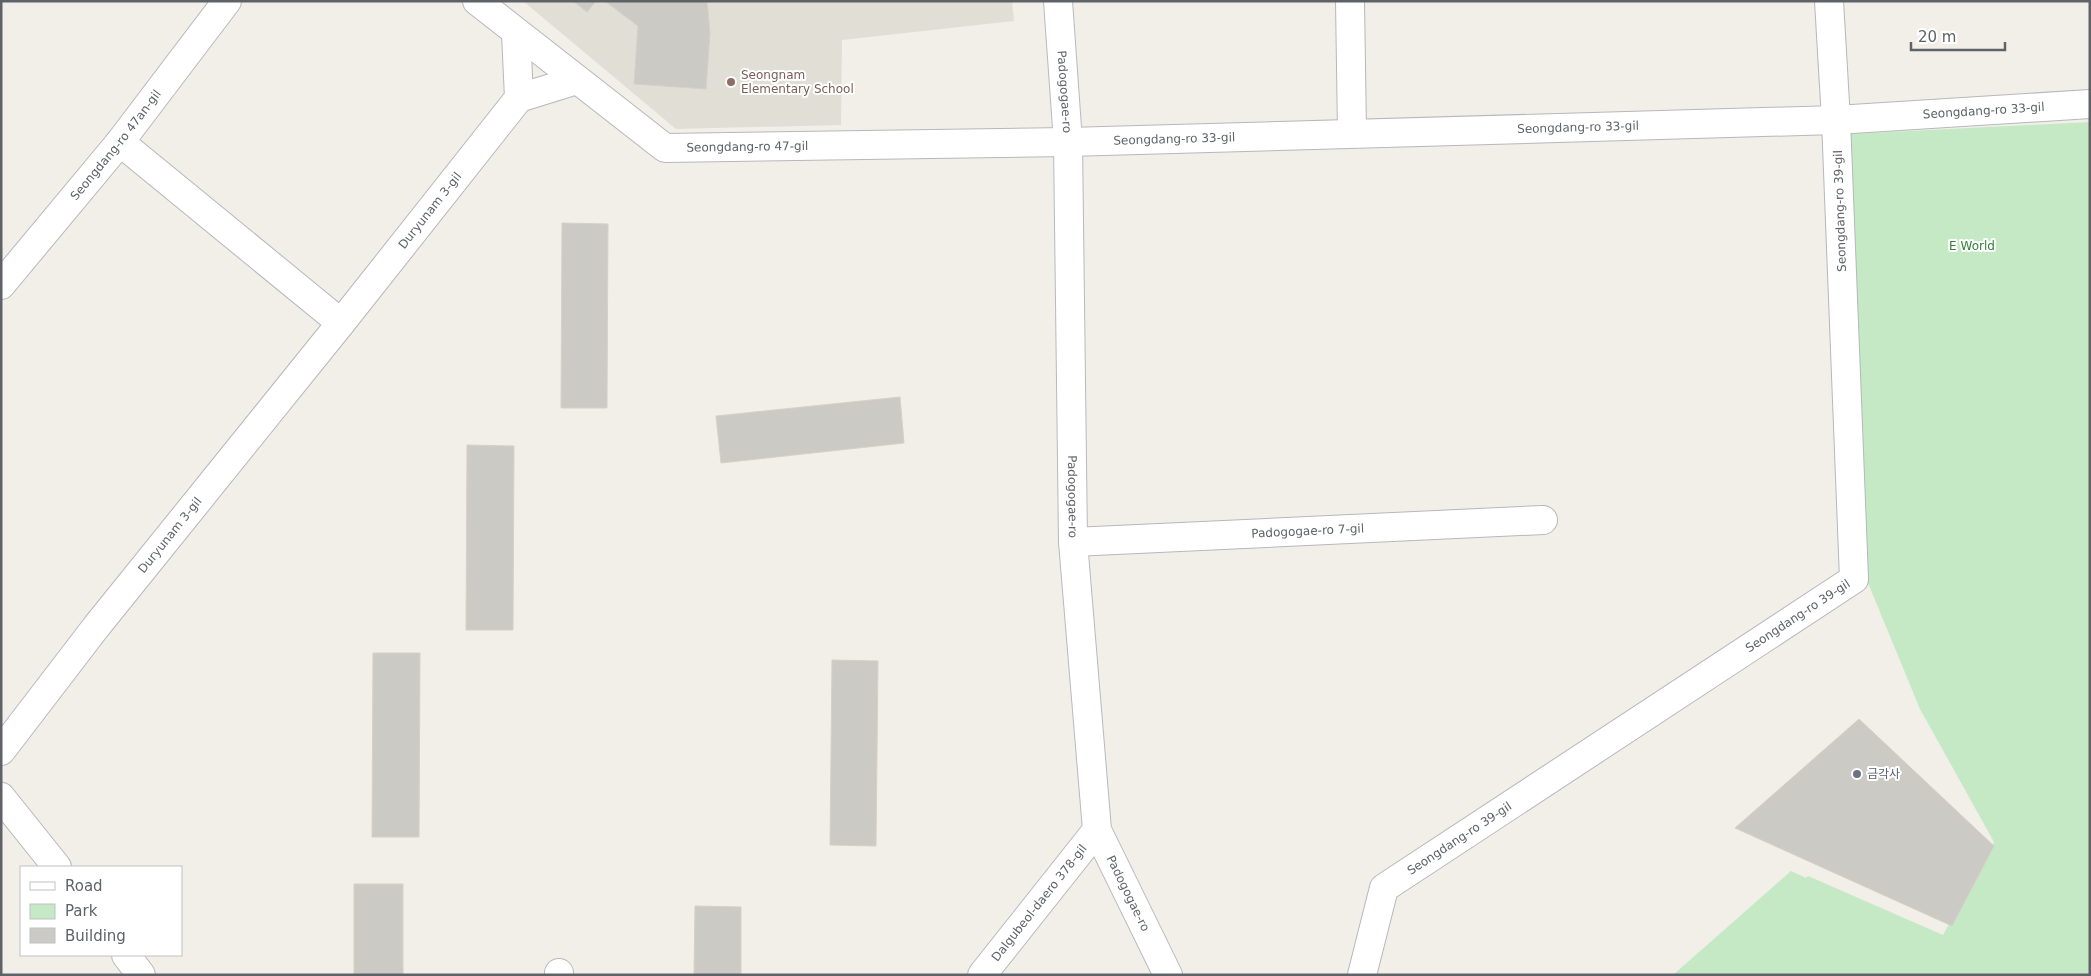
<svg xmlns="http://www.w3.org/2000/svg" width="2091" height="976" viewBox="0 0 2091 976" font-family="'DejaVu Sans','Noto Sans KR',sans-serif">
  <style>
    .education { fill: #e1ded6 }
    .green { fill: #c5e8c5 }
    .building { fill: #cccac5; stroke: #d6d1c6 }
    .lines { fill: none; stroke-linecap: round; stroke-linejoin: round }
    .street-casing { stroke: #b5b8bc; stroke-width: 30 }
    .secondary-casing { stroke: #b6babf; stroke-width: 30 }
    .street { stroke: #fff; stroke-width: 28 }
    .secondary { stroke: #fff; stroke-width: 28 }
    .education-dot { fill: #8d6e63; stroke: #fff; stroke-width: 2 }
    .worship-dot { fill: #6b7280; stroke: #fff; stroke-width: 2 }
    .labels { text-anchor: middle; stroke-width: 4; stroke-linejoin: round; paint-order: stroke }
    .education-label { font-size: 12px; fill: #785e54; stroke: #fff; text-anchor: start }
    .street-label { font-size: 12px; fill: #5f6368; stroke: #fff }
    .park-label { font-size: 12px; fill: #348238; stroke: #fff }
    .worship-label { font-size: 12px; fill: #5b616d; stroke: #fff; text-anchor: start }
  </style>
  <rect width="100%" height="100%" fill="#f1efe8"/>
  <polygon class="education" points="523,1 1012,1 1014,21 842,40 841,125 676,129"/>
  <polygon class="green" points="2090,122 2090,975 1673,975 1791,871 1806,878 1808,876 1943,935 1994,842 1920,709 1868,583 1850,134"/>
  <g class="building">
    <polygon points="573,1 596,1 587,12"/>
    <polygon points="605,1 707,1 710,33 706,89 634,84 638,26"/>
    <polygon points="562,223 608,224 607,408 561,408"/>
    <polygon points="900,397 904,443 721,463 716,416"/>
    <polygon points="467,445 514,446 513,630 466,630"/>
    <polygon points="373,653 420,653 419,837 372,837"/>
    <polygon points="832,660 878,661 876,846 830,845"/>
    <polygon points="1859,719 1994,846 1952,926 1735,828"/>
    <rect x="354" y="884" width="49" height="91"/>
    <polygon points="695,906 741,907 741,975 694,975"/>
  </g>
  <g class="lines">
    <defs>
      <g id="street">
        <path id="s1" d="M477 1 665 148 1068 142 1836 120 2090 104"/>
        <polyline points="1350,1 1352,132"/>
        <polyline points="516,33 519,98 577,80"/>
        <polyline points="120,142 341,323"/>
        <path id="s2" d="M1 285 120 142 227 1"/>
        <path id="s3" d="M1073 542 1543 520"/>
        <path id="s4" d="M1 751 96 627 341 323 519 98"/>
        <polyline points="1,797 57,867"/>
        <polyline points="126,955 141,975"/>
        <polyline points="559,973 559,975"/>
        <path id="s5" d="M982 975 1097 830"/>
        <path id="s6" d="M1362 975 1384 888 1854 579 1836 120 1829 1"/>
      </g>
      <g id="secondary">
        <path id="s7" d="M1058 1 1068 142 1073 542 1097 830 1168 975"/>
      </g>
    </defs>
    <use href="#street" class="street-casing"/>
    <use href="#secondary" class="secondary-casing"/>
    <use href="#street" class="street"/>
    <use href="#secondary" class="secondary"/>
  </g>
  <circle class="education-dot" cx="731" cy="82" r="5"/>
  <circle class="worship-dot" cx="1857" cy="774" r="5"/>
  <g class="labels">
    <g class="education-label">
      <text x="741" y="79">Seongnam<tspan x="741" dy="14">Elementary School</tspan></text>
    </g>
    <g class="street-label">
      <text dy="4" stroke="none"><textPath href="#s7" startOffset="91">Padogogae-ro</textPath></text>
      <text dy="4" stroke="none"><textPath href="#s1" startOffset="1558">Seongdang-ro 33-gil</textPath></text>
      <text dy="4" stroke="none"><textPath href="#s1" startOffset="1152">Seongdang-ro 33-gil</textPath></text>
      <text dy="4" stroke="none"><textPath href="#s1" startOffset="748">Seongdang-ro 33-gil</textPath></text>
      <text dy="4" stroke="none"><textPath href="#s2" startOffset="181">Seongdang-ro 47an-gil</textPath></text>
      <text dy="4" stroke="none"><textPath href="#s1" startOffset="321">Seongdang-ro 47-gil</textPath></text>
      <text dy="4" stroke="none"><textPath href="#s4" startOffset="690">Duryunam 3-gil</textPath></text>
      <text transform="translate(1840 211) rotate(-92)" y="4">Seongdang-ro 39-gil</text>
      <text dy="4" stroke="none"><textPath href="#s7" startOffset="496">Padogogae-ro</textPath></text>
      <text dy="4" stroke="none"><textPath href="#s3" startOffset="235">Padogogae-ro 7-gil</textPath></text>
      <text dy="4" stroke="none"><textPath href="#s4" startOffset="274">Duryunam 3-gil</textPath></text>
      <text dy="4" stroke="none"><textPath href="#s6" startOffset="585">Seongdang-ro 39-gil</textPath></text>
      <text dy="4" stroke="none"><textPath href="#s6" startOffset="180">Seongdang-ro 39-gil</textPath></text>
      <text dy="4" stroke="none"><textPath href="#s7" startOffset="901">Padogogae-ro</textPath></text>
      <text dy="4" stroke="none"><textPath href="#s5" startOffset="92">Dalgubeol-daero 378-gil</textPath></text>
    </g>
    <g class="park-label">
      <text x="1972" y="250">E World</text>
    </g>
    <g class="worship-label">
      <text x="1867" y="778">금각사</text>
    </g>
  </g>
  <rect width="2091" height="976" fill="none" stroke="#5f6368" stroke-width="5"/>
  <rect x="20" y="866" width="162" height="90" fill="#ffffff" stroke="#bfc1c3"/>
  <rect x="30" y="882" width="25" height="8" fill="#ffffff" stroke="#bfc1c3"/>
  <text x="65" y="891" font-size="15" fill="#5f6368">Road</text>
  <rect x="30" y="904" width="25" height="15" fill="#c5e8c5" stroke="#bfc1c3"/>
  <text x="65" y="916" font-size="15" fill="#5f6368">Park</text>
  <rect x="30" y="928" width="25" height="15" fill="#cccac5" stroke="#bfc1c3"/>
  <text x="65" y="941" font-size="15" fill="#5f6368">Building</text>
  <path d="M1911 42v8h94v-8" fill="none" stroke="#5f6368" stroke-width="2.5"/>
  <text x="1918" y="42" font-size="15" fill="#5f6368" stroke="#ffffff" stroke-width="4" paint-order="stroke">20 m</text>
</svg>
